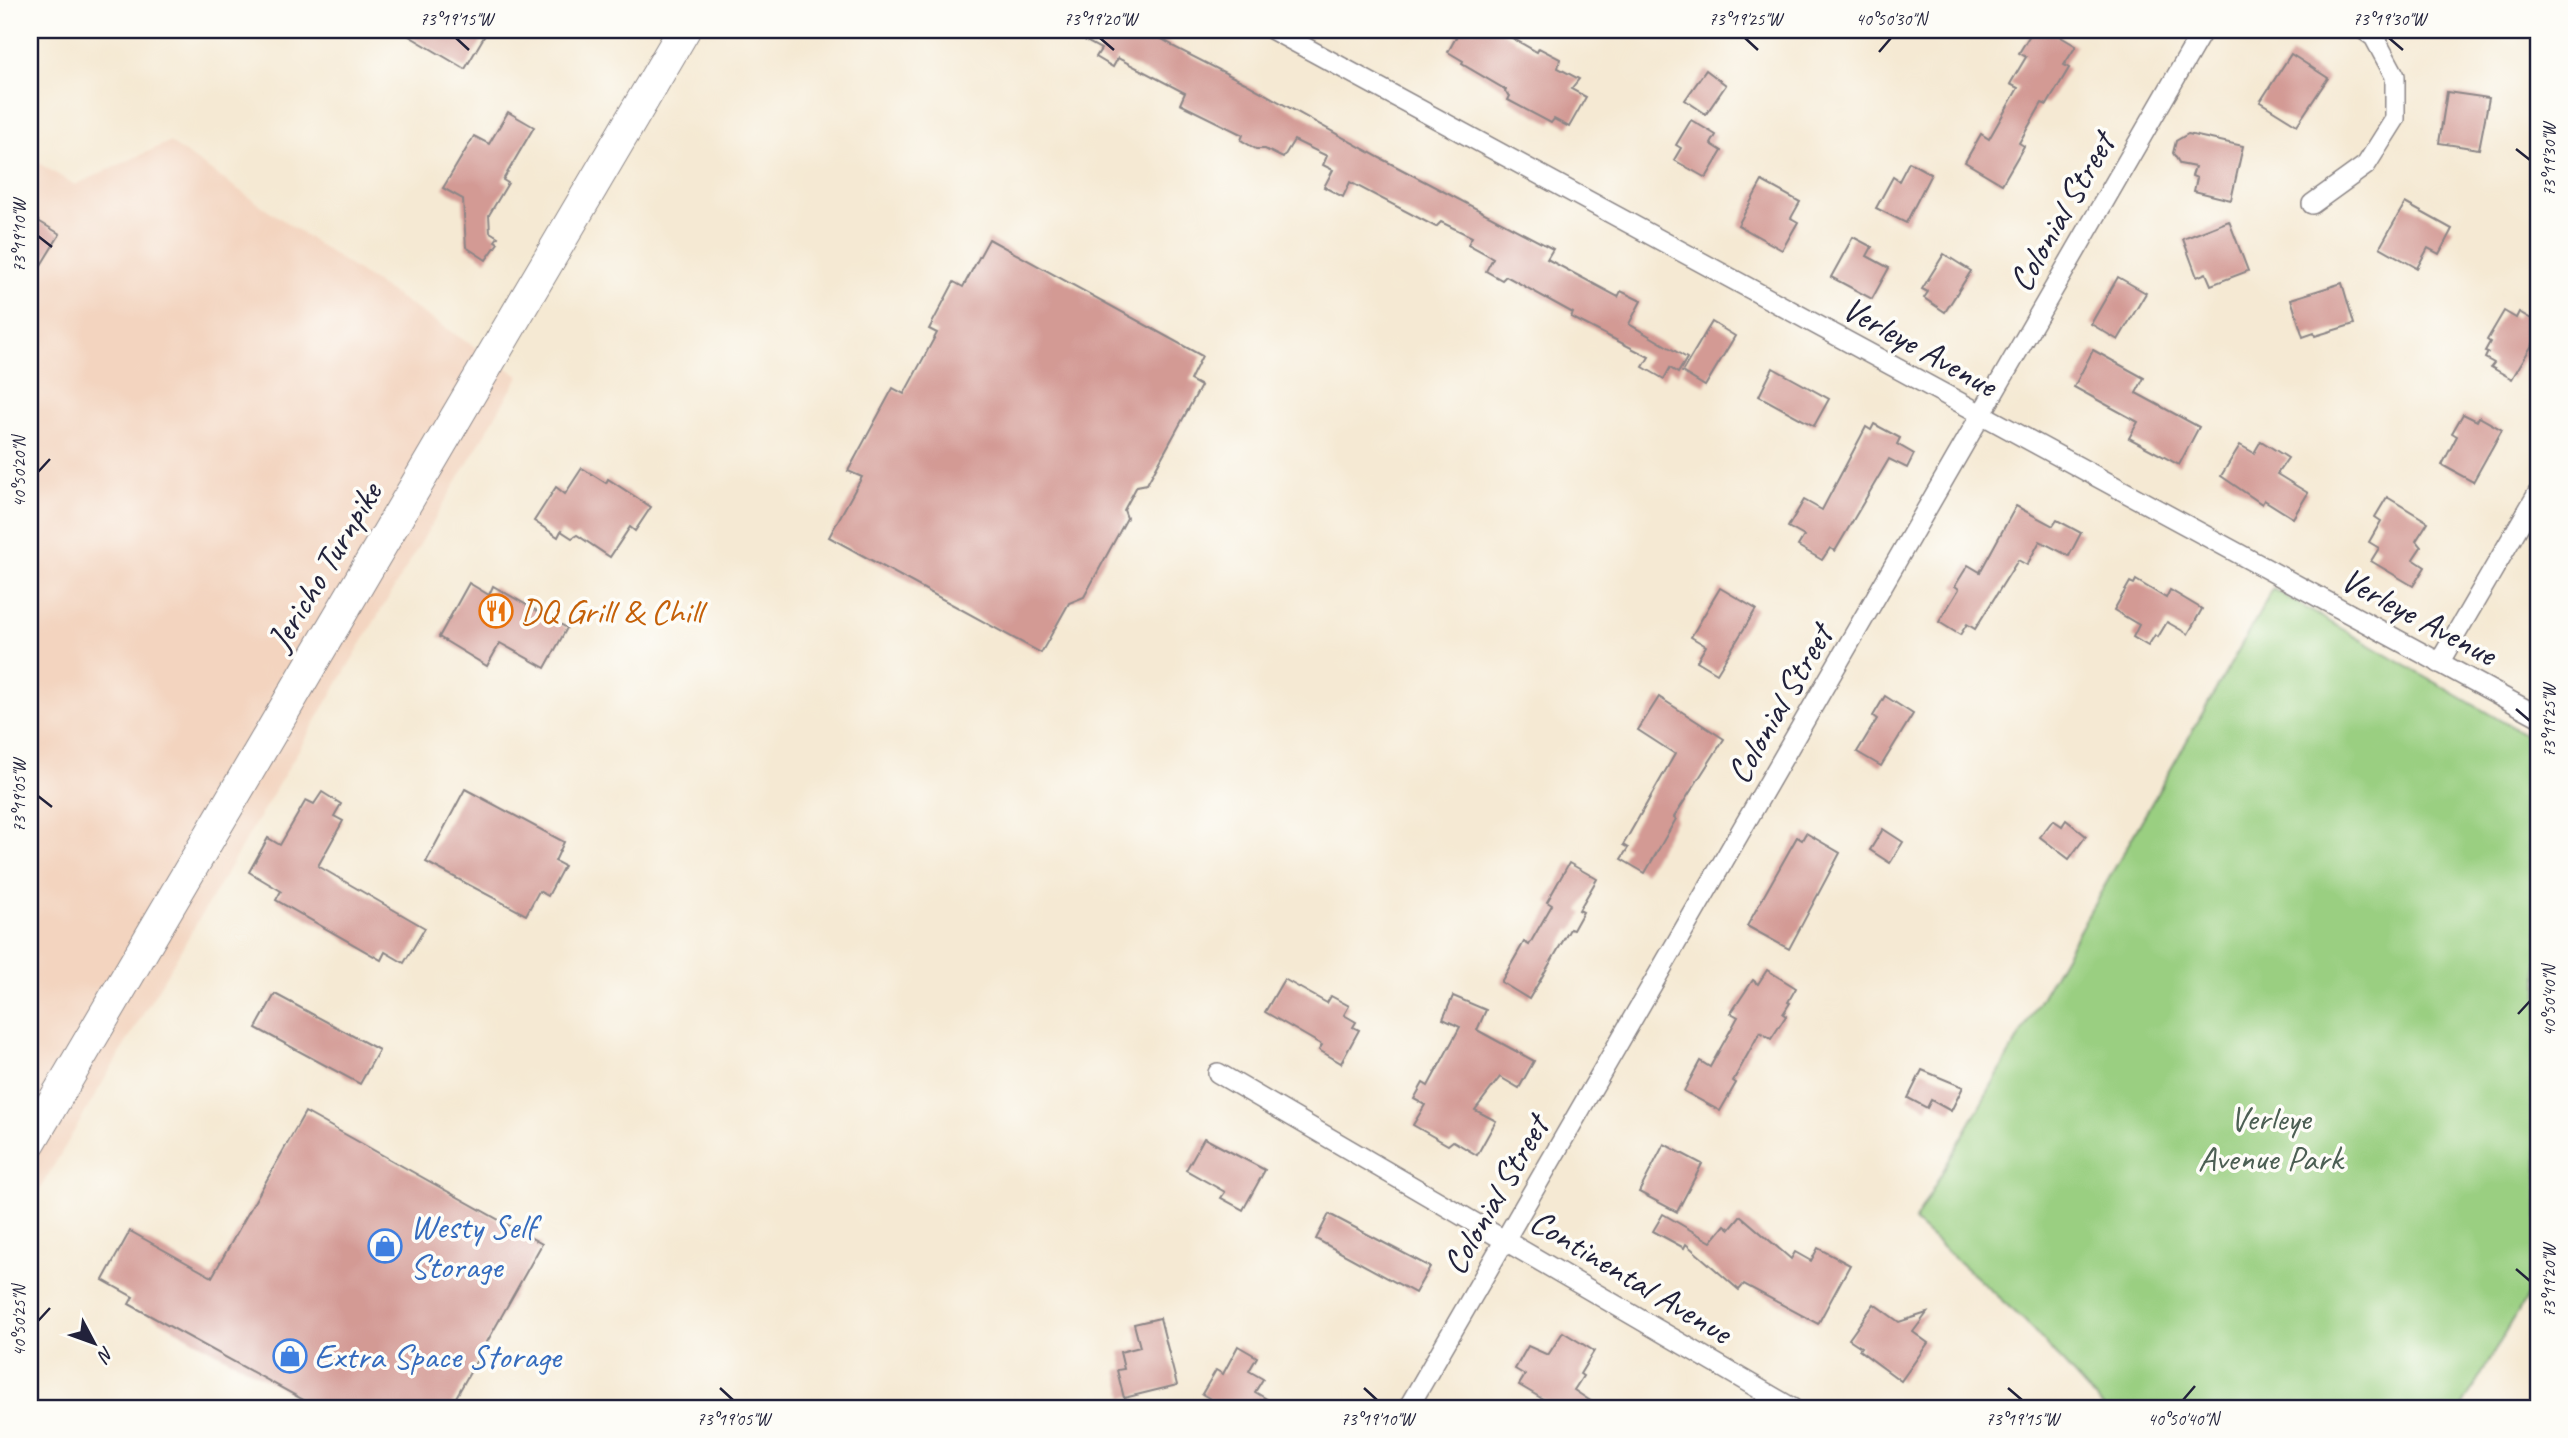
<svg xmlns="http://www.w3.org/2000/svg" width="2568" height="1438" viewBox="0 0 2568 1438" font-family="Caveat,sans-serif">
  <style>
    .built { fill: #f3d4bf }
    .green { fill: #9acf81; stroke: #5e785e; stroke-width: 2 }
    .building { fill: #d39a94 }
    .lines { fill: none; stroke-linecap: round; stroke-linejoin: round }
    .minor-casing { stroke: #8c8687; stroke-width: 22 }
    .primary-casing { stroke: #8c8687; stroke-width: 34 }
    .minor { stroke: #fff; stroke-width: 19 }
    .primary { stroke: #fff; stroke-width: 32 }
    .ticks { fill: none; stroke: #22223b; stroke-width: 2.5 }
    .labels { text-anchor: middle; stroke-width: 7; stroke-linejoin: round; paint-order: stroke }
    .street-label { font-size: 35px; fill: #22223b; stroke: #fdfcf7 }
    .food-label { font-size: 35px; fill: #c56008; stroke: #fdfcf7; text-anchor: start }
    .park-label { font-size: 35px; fill: #4c5f54; stroke: #fdfcf7 }
    .shop-label { font-size: 35px; fill: #366cbe; stroke: #fdfcf7; text-anchor: start }
    .neatline { fill: none; stroke: #22223b; stroke-width: 2.5 }
    .ticks-label { font-size: 18px; text-anchor: middle; fill: #22223b }
  </style>
  <rect width="100%" height="100%" fill="#fdfcf7"/>
  <filter id="ink" filterUnits="userSpaceOnUse"><feTurbulence type="fractalNoise" baseFrequency=".0143" numOctaves="2"/><feDisplacementMap in="SourceGraphic" scale="14" xChannelSelector="R" yChannelSelector="G"/><feConvolveMatrix kernelMatrix="1 2 1 2 8 2 1 2 1" color-interpolation-filters="sRGB"/></filter>
  <filter id="wash" filterUnits="userSpaceOnUse"><feTurbulence type="fractalNoise" baseFrequency=".00686" numOctaves="4" result="noise"/><feDisplacementMap in="SourceGraphic" scale="28" xChannelSelector="R" yChannelSelector="G"/><feGaussianBlur stdDeviation="1.57" result="paint"/><feColorMatrix in="noise" values="0 0 0 0 0 0 0 0 0 0 0 0 0 0 0 0 0 1.4 0 .05"/><feComposite in="paint" operator="in"/></filter>
  <g filter="url(#wash)">
    <rect width="100%" height="100%" fill="#f5e9d3"/>
    <polygon class="built" points="169,142 341,260 519,376 30,1206 30,158 75,185"/>
    <polygon class="green" points="2273,589 2538,742 2538,1278 2461,1408 2104,1408 2025,1321 1914,1222"/>
    <g id="blocks">
      <g class="building">
        <polygon points="399,30 488,30 465,69"/>
        <polygon points="1066,30 1146,30 1172,45 1172,46 1245,83 1380,158 1553,249 1547,259 1618,297 1621,291 1641,301 1629,324 1687,358 1678,373 1670,368 1664,379 1643,367 1649,357 1571,317 1573,313 1506,276 1502,280 1486,271 1493,258 1468,244 1472,237 1441,222 1436,227 1350,182 1343,197 1324,187 1333,170 1323,165 1327,156 1294,140 1283,158 1265,149 1256,149 1241,140 1243,135 1180,104 1185,93 1118,58 1113,67 1096,57 1101,49"/>
        <polygon points="1460,30 1498,30 1537,52 1539,48 1560,59 1558,68 1579,79 1571,89 1586,97 1569,127 1554,119 1551,123 1508,100 1510,96 1505,92 1506,90 1462,64 1463,61 1448,52"/>
        <polygon points="2033,30 2049,30 2076,46 2064,65 2069,68 2047,105 2042,103 2019,143 2024,146 2002,184 1965,162 1981,134 1989,139 2018,88 2010,84 2026,57 2019,53"/>
        <polygon points="2291,54 2328,78 2297,125 2260,102"/>
        <polygon points="1706,70 1726,85 1706,114 1685,100"/>
        <polygon points="2447,92 2489,98 2479,149 2439,143"/>
        <polygon points="508,112 534,127 503,180 508,183 489,215 490,232 498,237 495,241 498,243 486,260 466,247 463,199 443,188 474,136 489,144"/>
        <polygon points="1691,120 1716,135 1711,144 1722,151 1706,178 1674,160 1681,148 1676,145"/>
        <polygon points="2188,134 2243,146 2231,200 2194,191 2197,178 2192,176 2195,167 2180,164 2173,153 2176,141"/>
        <polygon points="1909,162 1931,174 1906,223 1876,208 1893,177 1899,181"/>
        <polygon points="1762,181 1800,202 1791,218 1798,222 1782,250 1738,225"/>
        <polygon points="2405,203 2452,229 2439,254 2428,248 2417,268 2380,247"/>
        <polygon points="30,216 60,234 30,283"/>
        <polygon points="2229,221 2248,271 2211,285 2206,273 2197,277 2183,239"/>
        <polygon points="1853,237 1872,247 1867,256 1889,268 1872,299 1831,277"/>
        <polygon points="989,239 1202,356 1190,380 1201,386 1147,484 1137,486 1124,510 1127,518 1084,597 1069,603 1041,653 829,537 862,477 848,471 893,388 904,394 937,333 929,329 954,282 963,287"/>
        <polygon points="1944,254 1971,271 1945,312 1924,298 1928,292 1922,289"/>
        <polygon points="2118,277 2146,293 2118,340 2091,324"/>
        <polygon points="2342,283 2354,324 2315,336 2314,333 2303,337 2291,299"/>
        <polygon points="2504,311 2516,318 2519,312 2538,323 2538,335 2512,379 2491,367 2494,363 2485,358 2488,352 2485,351 2490,342 2487,340"/>
        <polygon points="1712,322 1735,336 1705,386 1682,372"/>
        <polygon points="2093,350 2144,378 2136,393 2199,427 2179,465 2129,438 2138,422 2074,387"/>
        <polygon points="1773,368 1829,399 1814,426 1759,396"/>
        <polygon points="2463,414 2477,421 2479,417 2502,430 2473,482 2442,465 2457,436 2452,433"/>
        <polygon points="1874,424 1900,438 1897,444 1914,454 1907,468 1889,459 1835,551 1830,548 1822,560 1798,546 1804,536 1788,527 1804,500 1822,510 1866,427 1871,430"/>
        <polygon points="2261,441 2288,458 2277,474 2308,493 2293,518 2264,500 2262,504 2221,476 2240,445 2254,453"/>
        <polygon points="582,468 606,483 608,479 651,507 635,531 630,527 610,557 577,535 572,538 561,531 558,537 534,521 556,487 565,494"/>
        <polygon points="2387,497 2428,522 2416,541 2421,547 2413,559 2425,567 2413,586 2371,561 2379,548 2369,542 2381,521 2375,517"/>
        <polygon points="2016,506 2053,526 2057,520 2081,533 2069,556 2040,541 2027,565 2018,560 1975,629 1967,624 1960,635 1939,622 1959,589 1955,586 1968,565 1980,572"/>
        <polygon points="2136,580 2166,598 2170,590 2202,609 2188,634 2167,622 2158,637 2155,635 2148,646 2133,637 2139,625 2114,610 2130,582 2134,584"/>
        <polygon points="469,583 489,595 493,586 567,628 545,668 500,643 487,666 439,637"/>
        <polygon points="1720,588 1756,609 1717,673 1697,661 1706,646 1691,637"/>
        <polygon points="1885,696 1913,714 1881,766 1857,752 1877,719 1873,716"/>
        <polygon points="1659,697 1724,739 1674,817 1676,819 1645,873 1621,859 1628,848 1623,845 1675,754 1638,730"/>
        <polygon points="465,789 564,842 555,861 564,866 548,896 539,891 526,915 426,862"/>
        <polygon points="322,792 341,804 334,816 343,821 318,866 425,928 404,963 385,952 381,960 276,900 281,891 249,872 268,838 280,845 306,800 314,804"/>
        <polygon points="2053,820 2062,826 2066,820 2086,836 2069,859 2040,837"/>
        <polygon points="1883,829 1903,842 1890,863 1870,850"/>
        <polygon points="1806,833 1840,853 1789,949 1747,926 1797,837 1802,840"/>
        <polygon points="1569,863 1597,879 1579,910 1583,912 1573,930 1570,929 1529,999 1501,982 1524,942 1529,945 1552,905 1547,902"/>
        <polygon points="1767,970 1796,988 1788,1002 1790,1003 1783,1014 1786,1016 1771,1039 1760,1032 1733,1081 1736,1083 1720,1111 1684,1091 1700,1061 1710,1067 1738,1017 1731,1013 1753,980 1758,984"/>
        <polygon points="1284,979 1327,1003 1331,996 1349,1006 1344,1015 1356,1022 1353,1027 1359,1030 1341,1063 1319,1050 1322,1045 1265,1012"/>
        <polygon points="275,994 379,1050 360,1084 256,1028"/>
        <polygon points="1453,996 1486,1010 1477,1030 1534,1061 1519,1088 1500,1077 1475,1110 1496,1121 1477,1155 1453,1141 1448,1145 1413,1125 1425,1105 1414,1099 1423,1083 1428,1086 1460,1027 1443,1019"/>
        <polygon points="1922,1070 1963,1087 1951,1111 1931,1100 1927,1108 1908,1098"/>
        <polygon points="305,1112 542,1244 450,1408 318,1408 129,1304 133,1297 103,1280 130,1231 212,1277"/>
        <polygon points="1204,1138 1265,1170 1243,1210 1221,1198 1225,1192 1186,1170"/>
        <polygon points="1664,1144 1702,1164 1677,1212 1639,1192"/>
        <polygon points="1329,1214 1430,1267 1415,1293 1316,1239"/>
        <polygon points="1663,1214 1711,1242 1725,1225 1730,1229 1741,1216 1791,1259 1795,1252 1811,1261 1818,1248 1850,1265 1818,1324 1744,1284 1739,1290 1686,1244 1684,1248 1653,1231"/>
        <polygon points="1874,1304 1899,1322 1927,1313 1913,1332 1928,1343 1901,1381 1859,1350 1861,1347 1849,1339"/>
        <polygon points="1160,1318 1177,1385 1124,1398 1117,1370 1124,1369 1120,1352 1140,1347 1134,1324"/>
        <polygon points="1563,1332 1594,1351 1580,1374 1583,1376 1574,1390 1601,1408 1558,1408 1519,1385 1525,1375 1515,1369 1528,1346 1548,1355"/>
        <polygon points="1238,1346 1257,1357 1249,1371 1263,1379 1255,1392 1282,1408 1226,1408 1202,1394 1216,1370 1223,1374"/>
      </g>
    </g>
  </g>
  <g filter="url(#ink)">
    <use href="#blocks" fill-opacity="0" stroke="#8c8687" stroke-width="2"/>
    <g class="lines">
      <defs>
        <g id="minor">
          <polyline points="1273,30 2538,716"/>
          <polyline points="2312,204 2366,165 2395,119 2395,76 2374,37 2364,30"/>
          <polyline points="2439,663 2538,493"/>
          <polyline points="1218,1073 1792,1408"/>
          <polyline points="1408,1408 2203,30"/>
        </g>
        <polyline id="primary" points="30,1142 684,30"/>
      </defs>
      <use href="#minor" class="minor-casing"/>
      <use href="#primary" class="primary-casing"/>
      <use href="#minor" class="minor"/>
      <use href="#primary" class="primary"/>
    </g>
  </g>
  <path class="ticks" d="M456 38 469 50M1100 38 1114 50M1745 38 1758 50M2389 38 2403 50M1879 52 1891 38M2516 149 2530 160M38 236 52 247M38 472 50 459M2516 709 2530 721M38 796 52 807M2518 1014 2530 1001M2516 1269 2530 1281M38 1321 50 1308M720 1388 733 1400M1364 1388 1377 1400M2008 1388 2022 1400M2183 1400 2195 1386"/>
  <defs>
    <symbol id="restaurant-ring" viewBox="-11 -11 22 22"><circle r="9.5" fill="#fdfcf7" stroke="#e8710a" stroke-width="1.5"/><path d="M-5-6h1v4h1v-4h1v4h1v-4h1v5L-1.5 .5V6h-2V.5L-5-1ZM5-6V6H3V1.5H1.5Q1.5-4 5-6Z" fill="#e8710a"/></symbol>
    <symbol id="shop-ring" viewBox="-11 -11 22 22"><circle r="9.5" fill="#fdfcf7" stroke="#3f7fe0" stroke-width="1.5"/><path d="M-5-2.5h2.3a2.7 3.5 0 0 1 5.4 0H5L5.5 6h-11ZM-1.5-2.5h3a1.5 2.3 0 0 0-3 0Z" fill="#3f7fe0"/></symbol>
  </defs>
  <g fill-rule="evenodd">
    <use href="#restaurant-ring" x="477" y="592" width="38" height="38"/>
    <use href="#shop-ring" x="366" y="1227" width="38" height="38"/>
    <use href="#shop-ring" x="271" y="1337" width="38" height="38"/>
  </g>
  <g class="labels">
    <g class="street-label">
      <text transform="translate(2061 212) rotate(-60)" y="12">Colonial Street</text>
      <text transform="translate(1920 346) rotate(29)" y="12">Verleye Avenue</text>
      <text transform="translate(324 566) rotate(-59)" y="12">Jericho Turnpike</text>
      <text transform="translate(2419 616) rotate(28)" y="12">Verleye Avenue</text>
      <text transform="translate(1779 704) rotate(-60)" y="12">Colonial Street</text>
      <text transform="translate(1495 1195) rotate(-60)" y="12">Colonial Street</text>
      <text transform="translate(1631 1276) rotate(31)" y="12">Continental Avenue</text>
    </g>
    <g class="food-label">
      <text x="520" y="623">DQ Grill &amp; Chill</text>
    </g>
    <g class="park-label">
      <text x="2270" y="1130">Verleye<tspan x="2270" dy="40">Avenue Park</tspan></text>
    </g>
    <g class="shop-label">
      <text x="410" y="1238">Westy Self<tspan x="410" dy="40">Storage</tspan></text>
      <text x="314" y="1368">Extra Space Storage</text>
    </g>
  </g>
  <rect width="2568" height="1438" fill="none" stroke="#fdfcf7" stroke-width="77"/>
  <g transform="translate(94 1343) rotate(131)" stroke="#fdfcf7" stroke-width="5" paint-order="stroke">
  <path d="M0-5L12 26L0 18L-12 26Z" fill="#22223b"/>
  <text y="-10" font-size="19" font-weight="bold" text-anchor="middle" fill="#22223b">N</text>
  </g>
  <rect x="38" y="38" width="2492" height="1362" class="neatline"/>
  <g class="ticks-label">
    <text x="456" y="25">73°19'15"W</text>
    <text x="1100" y="25">73°19'20"W</text>
    <text x="1745" y="25">73°19'25"W</text>
    <text x="1891" y="25">40°50'30"N</text>
    <text x="2389" y="25">73°19'30"W</text>
    <text transform="translate(2549 160) rotate(-90)" y="6">73°19'30"W</text>
    <text transform="translate(19 236) rotate(-90)" y="6">73°19'10"W</text>
    <text transform="translate(19 472) rotate(-90)" y="6">40°50'20"N</text>
    <text transform="translate(2549 721) rotate(-90)" y="6">73°19'25"W</text>
    <text transform="translate(19 796) rotate(-90)" y="6">73°19'05"W</text>
    <text transform="translate(2549 1001) rotate(-90)" y="6">40°50'40"N</text>
    <text transform="translate(2549 1281) rotate(-90)" y="6">73°19'20"W</text>
    <text transform="translate(19 1321) rotate(-90)" y="6">40°50'25"N</text>
    <text x="733" y="1425">73°19'05"W</text>
    <text x="1377" y="1425">73°19'10"W</text>
    <text x="2022" y="1425">73°19'15"W</text>
    <text x="2183" y="1425">40°50'40"N</text>
  </g>
</svg>
